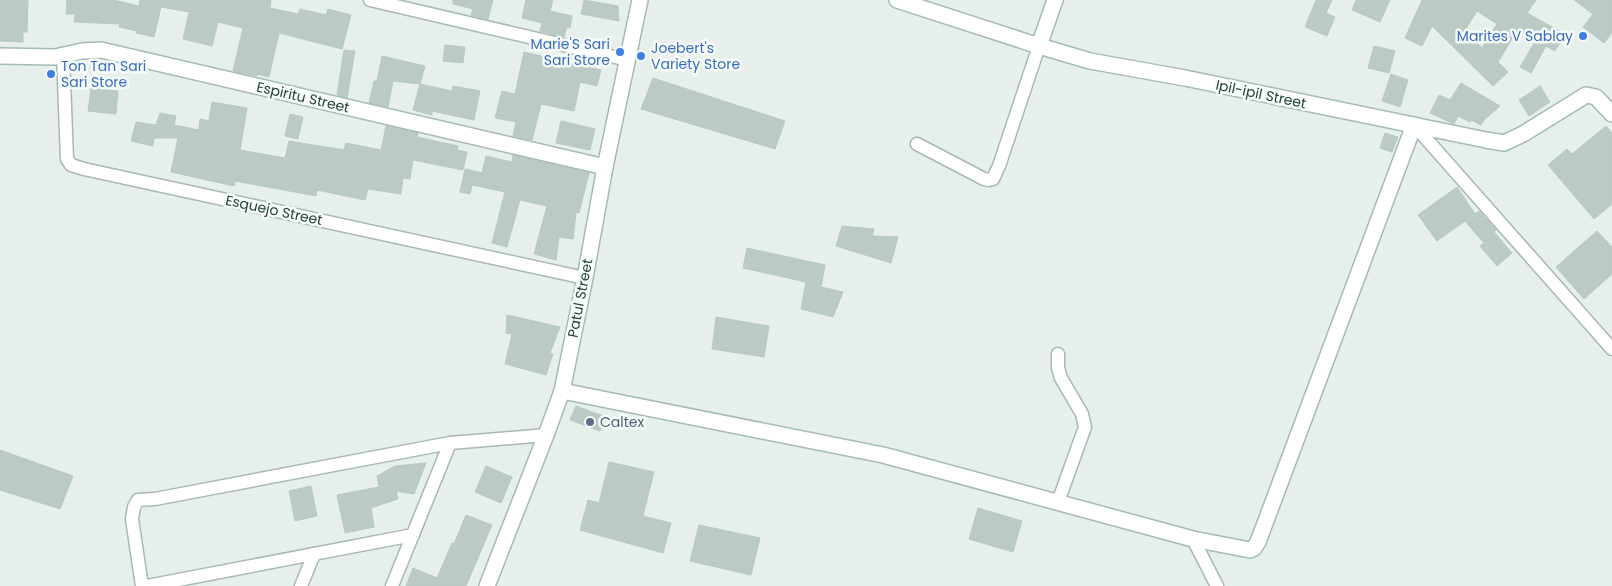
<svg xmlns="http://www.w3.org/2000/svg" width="1612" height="586" viewBox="0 0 1612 586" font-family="Poppins,sans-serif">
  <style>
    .building { fill: #bbcac4; stroke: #b8c9c2; fill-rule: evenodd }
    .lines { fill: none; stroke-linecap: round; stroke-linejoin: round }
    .street-casing { stroke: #a8b8b2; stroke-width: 15 }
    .secondary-casing { stroke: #a4bbb3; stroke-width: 18 }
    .street { stroke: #fff; stroke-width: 12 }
    .secondary { stroke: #fff; stroke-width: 15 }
    .shop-dot { fill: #3f7fe0; stroke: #f7fbf9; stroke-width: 2 }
    .service-dot { fill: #5c6f8a; stroke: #f7fbf9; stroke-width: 2 }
    .labels { text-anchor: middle; stroke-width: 5; stroke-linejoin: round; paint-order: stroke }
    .shop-label { font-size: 14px; fill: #366cbe; stroke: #f7fbf9; text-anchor: end }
    .street-label { font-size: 14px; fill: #24423a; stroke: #f7fbf9 }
    .service-label { font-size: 14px; fill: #4e5e75; stroke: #f7fbf9; text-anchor: start }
  </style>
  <rect width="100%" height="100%" fill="#e6efeb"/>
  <g class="building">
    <polygon points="0,0 28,0 27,32 23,32 23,42 0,41"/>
    <polygon points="67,0 113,0 139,6 140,0 271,0 270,8 298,14 300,9 326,15 328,9 351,15 342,49 279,33 269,77 257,74 257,76 233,71 243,28 218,22 212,46 183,39 189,12 161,7 154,37 136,33 137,31 119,27 120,24 74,22 75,14 66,14"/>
    <polygon points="453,0 493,0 488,19 471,15 473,9 453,4"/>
    <polygon points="526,0 553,0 550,11 572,16 570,28 567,27 564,37 540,31 542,23 522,18"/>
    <polygon points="584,0 618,6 619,21 581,14"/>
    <polygon points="1316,0 1332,0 1326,13 1335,17 1327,36 1305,27"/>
    <polygon points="1356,0 1390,0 1380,22 1352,10"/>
    <path d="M1422 0H1536L1527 13 1565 34 1555 51 1546 46 1531 73 1520 67 1536 40 1518 29 1498 62 1508 72 1493 86 1432 26 1422 46 1405 38ZM1477 11 1497 24 1482 48 1465 30Z"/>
    <polygon points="1574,0 1612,0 1612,33 1604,43 1583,27 1593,14"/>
    <polygon points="445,45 465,47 463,63 443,61"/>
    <polygon points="1374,46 1395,51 1389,73 1368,68"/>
    <polygon points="344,50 355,51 347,98 337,95"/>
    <polygon points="524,52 601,70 597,86 580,82 574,111 541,104 532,140 513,136 516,122 495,118 502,91 515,94"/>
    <polygon points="382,56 425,66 420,84 393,81 388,107 369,103 374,81 377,81"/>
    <polygon points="1391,74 1408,80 1400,107 1382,101"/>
    <polygon points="653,78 785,121 775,149 641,109"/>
    <polygon points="1461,83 1500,106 1485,119 1481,125 1471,120 1470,122 1458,116 1454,124 1430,113 1439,95 1450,100"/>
    <polygon points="420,84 452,91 453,86 480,91 474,120 432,111 432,115 413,110"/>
    <polygon points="1540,86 1550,102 1529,116 1519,100"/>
    <polygon points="91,88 118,91 116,114 88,111"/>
    <polygon points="212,102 247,108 240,150 285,158 289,141 344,150 346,143 381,150 386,126 418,133 417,137 458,146 457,150 467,152 463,170 413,160 410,179 403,178 401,194 368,189 365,200 317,190 316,196 235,181 234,186 171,172 178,138 154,138 153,146 131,141 136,122 156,125 160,113 176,116 174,125 199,130 200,119 209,121"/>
    <polygon points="290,114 303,117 298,139 285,136"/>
    <polygon points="561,121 595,129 590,150 556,143"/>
    <polygon points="1606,126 1612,133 1612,204 1594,219 1548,165 1567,149 1572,154"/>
    <polygon points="1385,133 1398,137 1392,152 1380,148"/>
    <polygon points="513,155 589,173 579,213 576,212 573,239 559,237 556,260 534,254 547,206 520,200 507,247 492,243 505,192 472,185 470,194 460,192 465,169 482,173 486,156 512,162"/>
    <polygon points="1457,187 1475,214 1479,211 1496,230 1494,232 1512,253 1497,266 1480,246 1484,243 1465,221 1437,241 1418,215"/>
    <polygon points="842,226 874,229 872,236 898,237 891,263 836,246"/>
    <polygon points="1597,231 1612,247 1612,274 1584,299 1556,267"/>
    <polygon points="747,248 825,265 821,287 843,292 833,317 801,309 806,282 743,268"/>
    <polygon points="507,315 560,327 550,353 553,354 546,375 505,364 512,334 506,333"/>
    <polygon points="716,317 769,326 764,357 712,349"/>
    <polygon points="576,406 606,417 600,431 570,420"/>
    <polygon points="0,450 73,476 60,509 0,490"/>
    <polygon points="609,462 654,472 643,516 671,523 663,553 580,530 588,500 599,503"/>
    <polygon points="426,463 414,494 396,491 398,499 371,508 374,527 345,533 337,495 379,487 377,476 395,466"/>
    <polygon points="486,466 512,477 501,503 475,492"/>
    <polygon points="311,486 317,516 295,521 289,491"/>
    <polygon points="978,508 1022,521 1013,552 969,539"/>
    <polygon points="466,515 492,525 466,586 406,586 413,568 437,578 452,543 454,544"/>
    <polygon points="699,525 760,538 751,575 690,561"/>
  </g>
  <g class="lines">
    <defs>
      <g id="street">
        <polyline points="370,0 628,60"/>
        <polyline points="63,55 67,159 71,165 84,169 585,278"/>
        <polyline points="1414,125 1612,349"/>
        <polyline points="917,144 984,179 989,180 993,179 999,166 1039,46"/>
        <polyline points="1058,354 1058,368 1061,378 1082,414 1085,427 1058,502"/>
        <polyline points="1193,539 1217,586"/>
        <polyline points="142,586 132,519 134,507 138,500 155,499 450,443 546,435"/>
        <polyline points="147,586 413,535"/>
        <polyline points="301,586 314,554"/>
        <polyline points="392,586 450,443"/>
      </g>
      <g id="secondary">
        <polyline points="897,0 1039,46 1090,61 1185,78 1486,140 1504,143 1523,134 1586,95 1596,97 1612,114"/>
        <polyline points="1039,46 1055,0"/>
        <polyline points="0,56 55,57 82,51 101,50 605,167"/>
        <polyline points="562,391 883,455 1193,539 1250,550 1254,548 1258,542 1414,125"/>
        <polyline points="487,586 546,435 562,391 585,278 605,167 640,0"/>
      </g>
    </defs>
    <use href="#street" class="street-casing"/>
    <use href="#secondary" class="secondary-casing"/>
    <use href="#street" class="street"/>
    <use href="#secondary" class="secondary"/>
  </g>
  <g class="shop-dot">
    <circle cx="1583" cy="36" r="5"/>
    <circle cx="620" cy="52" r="5"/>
    <circle cx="641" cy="56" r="5"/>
    <circle cx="51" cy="74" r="5"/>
  </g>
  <circle class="service-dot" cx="590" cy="422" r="5"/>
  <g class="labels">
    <g class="shop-label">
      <text x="1573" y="41">Marites V Sablay</text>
      <text x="610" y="49">Marie'S Sari<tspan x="610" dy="16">Sari Store</tspan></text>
      <text x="651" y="53" text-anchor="start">Joebert's<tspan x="651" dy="16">Variety Store</tspan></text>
      <text x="61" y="71" text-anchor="start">Ton Tan Sari<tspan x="61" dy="16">Sari Store</tspan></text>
    </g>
    <g class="street-label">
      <text transform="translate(1261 94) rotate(12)" y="5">Ipil-ipil Street</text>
      <text transform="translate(303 97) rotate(13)" y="5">Espiritu Street</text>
      <text transform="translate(274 210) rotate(12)" y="5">Esquejo Street</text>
      <text transform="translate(580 298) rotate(-79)" y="5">Patul Street</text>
    </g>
    <g class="service-label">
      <text x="600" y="427">Caltex</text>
    </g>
  </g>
</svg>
